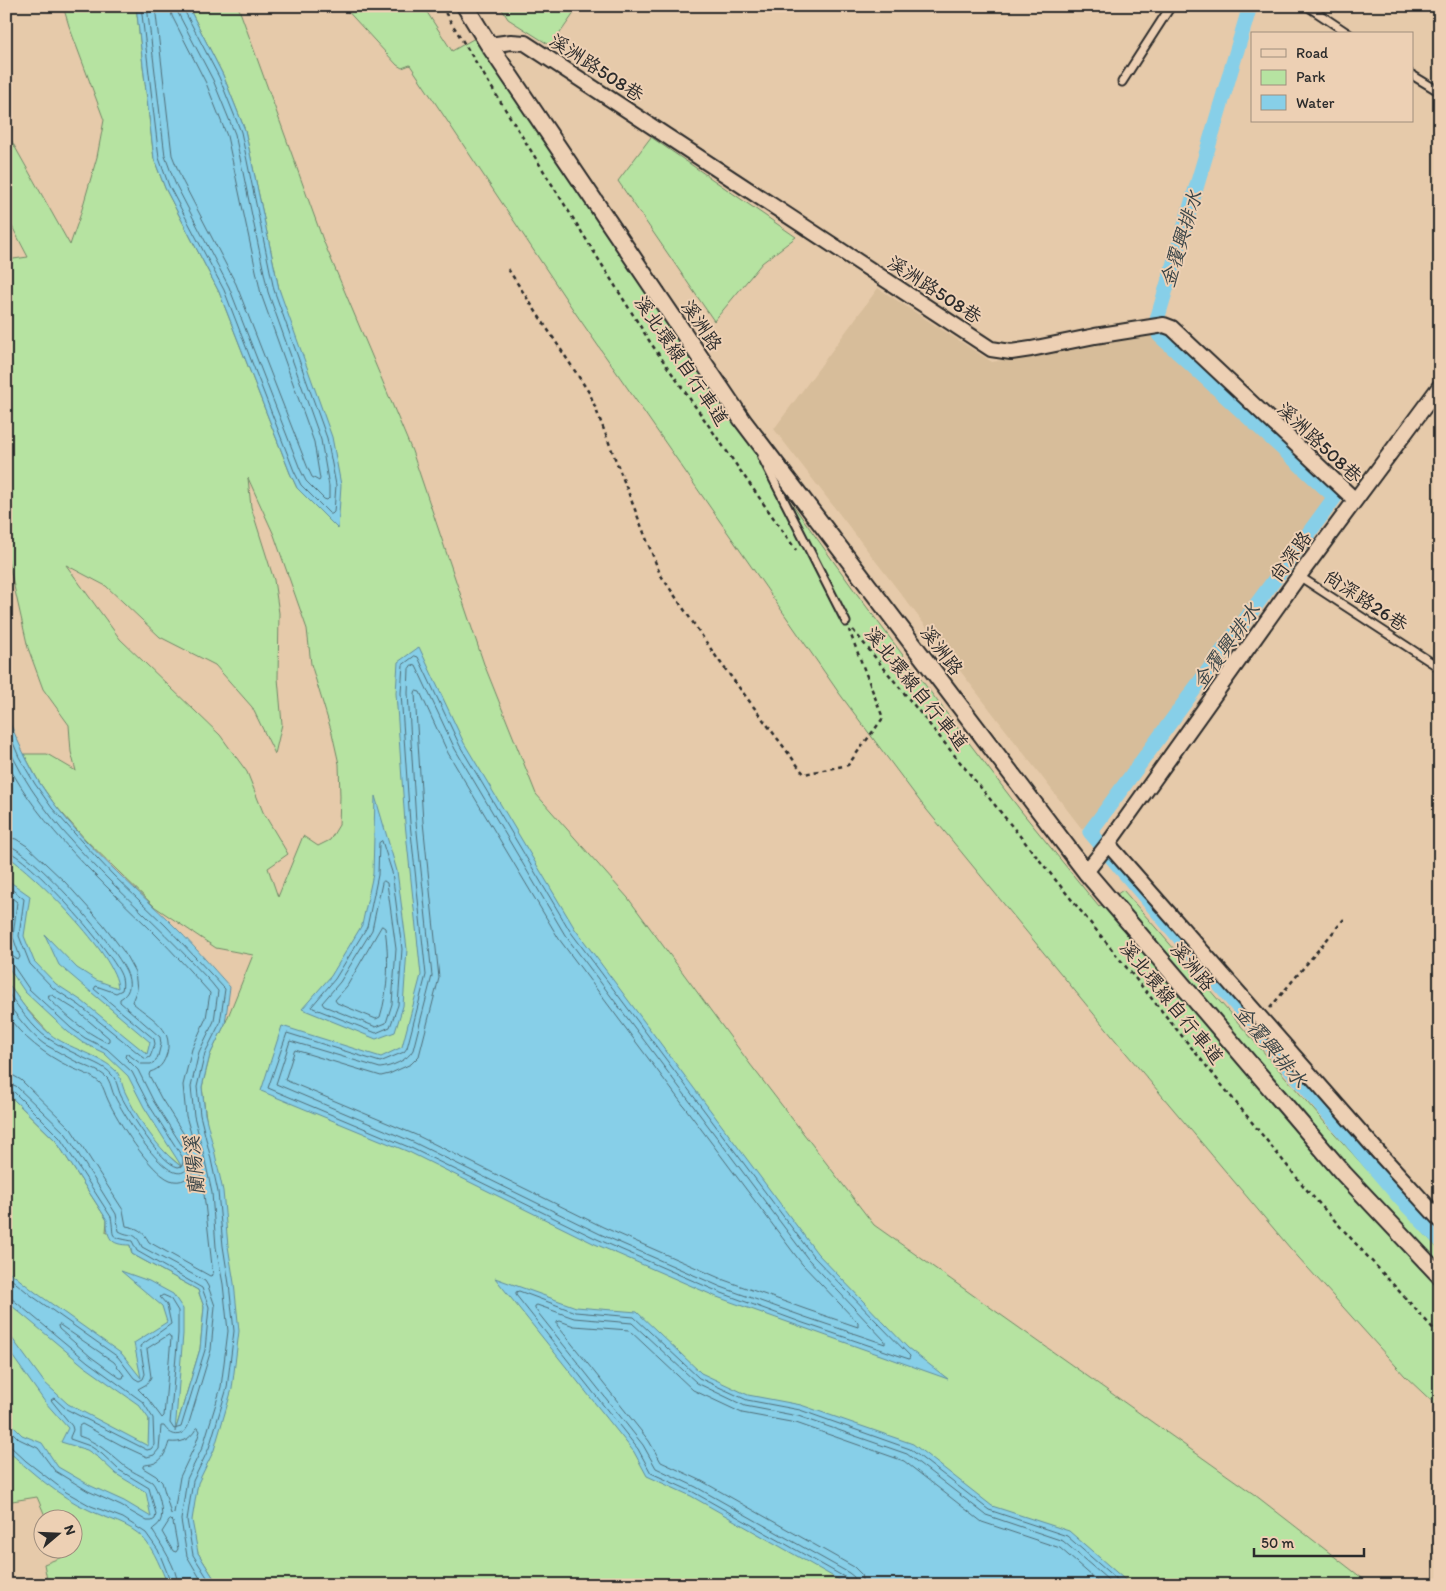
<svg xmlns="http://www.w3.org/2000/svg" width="1446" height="1591" viewBox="0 0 1446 1591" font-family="Itim,'LXGW WenKai TC',sans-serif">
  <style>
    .built { fill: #d7bd9a }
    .green { fill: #b6e3a1; stroke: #708766; fill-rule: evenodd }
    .water { fill: #87cfe8; stroke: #628d9c }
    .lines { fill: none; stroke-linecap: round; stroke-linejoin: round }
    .shore { stroke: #506d77; stroke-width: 1 }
    .canal { stroke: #87cfe8; stroke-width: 15 }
    .service-casing { stroke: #2b2b2b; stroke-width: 11 }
    .minor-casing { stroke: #2b2b2b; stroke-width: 18 }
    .tertiary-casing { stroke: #2b2b2b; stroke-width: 20 }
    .path { stroke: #2b2b2b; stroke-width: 2.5; stroke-dasharray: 4 4; stroke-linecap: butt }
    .service { stroke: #edd0b4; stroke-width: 7 }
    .minor { stroke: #edd0b4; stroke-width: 14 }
    .tertiary { stroke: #edd0b4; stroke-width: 16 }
    .labels { text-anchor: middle; stroke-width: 4; stroke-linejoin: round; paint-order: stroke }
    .street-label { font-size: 19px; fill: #2b2b2b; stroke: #edd0b4 }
    .water-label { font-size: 20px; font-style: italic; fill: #394447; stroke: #edd0b4 }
  </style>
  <rect width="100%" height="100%" fill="#e6caaa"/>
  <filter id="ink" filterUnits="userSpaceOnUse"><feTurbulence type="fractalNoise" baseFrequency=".02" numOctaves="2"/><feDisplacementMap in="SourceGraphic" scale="10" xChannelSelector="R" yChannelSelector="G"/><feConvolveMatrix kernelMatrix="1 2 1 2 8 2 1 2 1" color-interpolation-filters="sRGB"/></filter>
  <g filter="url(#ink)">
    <polygon class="built" points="878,288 992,362 1154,334 1328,498 1095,818 1082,829 774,429"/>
    <g class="green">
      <path d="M63 6H136L154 159 165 188 219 292 290 473 297 488 338 529 279 289 245 130 223 75 188 6H238L323 240 412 451 484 664 536 794 628 898 750 1064 874 1225 1255 1495 1371 1585H218L198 1553 185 1517 233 1332 202 1087 210 1055 225 1024 253 955 216 948 155 907 85 839 55 805 39 782 24 754H47L76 771 71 752 69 725 43 689 28 648 6 551V260L28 257 6 215V131L70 245 80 216 97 157 104 120 69 26ZM248 478 274 535 307 629 311 664 332 733 339 764 340 797 339 825 330 840 318 846 303 836 278 897 268 868 288 854 263 812 247 772 220 735 120 639 66 565 106 586 160 637 215 665 252 707 275 754 282 724 278 678 279 613 274 580 251 507Z"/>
      <polygon points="343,6 423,6 452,51 475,38 736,426 854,590 941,706 1021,811 1099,907 1123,890 1326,1124 1440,1251 1440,1409 1405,1376 1290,1248 1116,1041 922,804 839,693 574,311 410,65 402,68 397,65"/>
      <polygon points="500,6 579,6 551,46 508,19"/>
      <polygon points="651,137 796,237 762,263 714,321 618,181"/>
      <polygon points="6,852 23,859 146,997 184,1169 6,1016 49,1033 24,1006 6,981"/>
      <polygon points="6,1092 56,1141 107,1220 106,1232 130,1245 132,1254 198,1290 204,1307 200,1349 174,1435 149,1419 149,1446 173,1585 48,1585 44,1564 62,1557 59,1549 72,1548 72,1518 46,1518 37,1497 6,1502"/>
    </g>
    <g class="water">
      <polygon points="136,6 188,6 223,75 245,130 279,289 332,437 341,485 338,529 297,488 290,473 219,292 165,188 154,159"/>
      <polygon points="419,647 464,743 575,929 817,1253 908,1348 948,1379 717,1297 595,1244 409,1152 261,1091 282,1026 381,1057 402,1047 421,975 405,823 396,693 398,662"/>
      <path d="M6 714C16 737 26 760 39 782 73 835 123 877 168 920 190 941 210 965 230 987L225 1024 210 1055 202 1087 205 1114 215 1154 223 1191 228 1246 234 1283 239 1331 232 1389 214 1450 198 1483 192 1520 198 1553 218 1585H168C161 1569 155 1551 143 1538 129 1523 107 1519 89 1510 58 1496 31 1472 6 1449V1419L22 1435 42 1443 58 1467 91 1486 124 1501 151 1517 146 1492 116 1474 99 1458 87 1450 61 1442 68 1428 45 1402 6 1347V1330L44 1382 68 1404 148 1446 149 1419 139 1405 84 1366 6 1301V1269L35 1292 122 1354 141 1378 134 1343 167 1322 162 1306 121 1271 149 1281 173 1294 183 1309V1334L175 1432 200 1349 204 1307 198 1290 132 1254 130 1245C110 1245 107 1238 107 1220L56 1141 6 1092V981C19 999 32 1019 50 1034 67 1048 102 1056 116 1071 121 1076 122 1086 125 1092 138 1119 158 1150 182 1167L144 1107 128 1076 104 1053 83 1043 68 1032 25 992 6 964V879L30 896 24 936 34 961 56 984 82 1001 147 1054 150 1042 59 965 45 935 77 968 96 980 118 988C117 955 34 874 6 855Z"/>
      <polygon points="375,796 397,871 407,949 403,1006 395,1032 376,1039 302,1009 331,976 362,925 373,874"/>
      <polygon points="495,1278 576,1307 637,1312 701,1373 748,1395 801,1405 913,1444 992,1506 1069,1531 1131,1585 848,1585 691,1496 647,1476 634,1452"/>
    </g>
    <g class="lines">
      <g class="shore">
        <polyline points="141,6 159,158 169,186 224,290 294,471 301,485 330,514 332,514 334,512 336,485 327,438 274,290 241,132 219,77 184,10 184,6"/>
        <polyline points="147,6 165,156 175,183 229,287 300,469 306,481 324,499 327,500 329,498 329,486 321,440 268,292 235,134 213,80 178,13 177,6"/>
        <polyline points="155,6 172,155 182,180 236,284 307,466 312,477 319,481 320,479 314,442 261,294 227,136 206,83 172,16 170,6"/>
        <polygon points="415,656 418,657 460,746 570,931 813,1256 910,1356 909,1359 803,1323 719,1292 597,1239 411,1148 268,1088 287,1033 380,1062 404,1052 407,1048 426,975 410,823 401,693 403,665"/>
        <path d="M412 665 416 666 455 749 565 935 808 1259 885 1341V1344L805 1317 721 1287 600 1234 413 1142 276 1084 290 1041 380 1068C391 1067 408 1060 413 1050L432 976 416 822 408 693 409 669Z"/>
        <polygon points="416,691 420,692 448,753 559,939 802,1264 858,1323 858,1327 808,1310 724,1280 603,1227 416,1135 285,1080 294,1052 295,1050 381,1076 389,1074 411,1064 419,1056 439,978 423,822 415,694"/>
        <polyline points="6,726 19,757 35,784 52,808 82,842 113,875 166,926 225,989 220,1023 205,1053 197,1087 200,1115 210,1155 218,1192 223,1246 229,1284 234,1331 227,1388 209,1448 193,1481 187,1520 193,1555 212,1585"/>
        <path d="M6 742C44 831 125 891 190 960 199 970 210 980 218 991L214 1021 199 1052 191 1087 194 1116 204 1156 212 1193 216 1247 223 1284 228 1331 221 1387 203 1446 187 1479 181 1520 187 1556 204 1585"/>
        <path d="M6 761C42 830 101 880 155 934 174 953 192 973 210 993L206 1018 192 1049 183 1085 186 1116 192 1137 190 1140 187 1139 161 1098 149 1075 150 1072C160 1069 164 1063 167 1053 174 1027 148 1017 132 1002L137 989 135 972 124 952 103 924 65 882 27 846 16 839 6 837"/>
        <polygon points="382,841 392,872 402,949 398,1005 390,1027 376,1033 313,1008 312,1006 335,979 367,927 378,875 379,843"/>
        <path d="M6 845C29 846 122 952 128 976 131 986 129 994 120 999V1002L160 1037 161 1044 158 1056 156 1061 151 1064H141L128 1054H126L125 1057 138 1070 154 1102 188 1155C190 1160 190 1165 187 1169 168 1191 122 1111 115 1097 112 1092 111 1084 108 1079 101 1070 81 1065 71 1059 62 1054 53 1049 44 1044 31 1035 15 1014 6 1001"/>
        <path d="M6 851C26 853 117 956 122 978 123 982 123 986 122 990L116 993 96 986 94 989 154 1039 155 1044 150 1057 146 1059 143 1057 79 1005 53 988 30 964 19 936 24 899 6 885"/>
        <polygon points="384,881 387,883 396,949 392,1004 386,1023 376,1027 324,1006 322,1003 340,982 372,930 382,883"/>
        <polyline points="6,893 17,902 13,937 20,957 18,960 12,956 6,956"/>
        <path d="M382 926 385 928C389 957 389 989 380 1017L376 1019 337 1003 335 1000 347 986Z"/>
        <path d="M6 962 12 964 29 989 71 1028 85 1038 107 1049 132 1072 149 1105 183 1158V1162L182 1166 178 1167C160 1163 130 1113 121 1096 118 1090 117 1080 112 1075 105 1065 86 1060 76 1054 67 1050 57 1044 49 1039 33 1029 17 1005 6 990"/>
        <path d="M49 995H52L76 1010 109 1038V1041L106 1042C82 1030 68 1017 49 999Z"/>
        <path d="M6 1014C22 1037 45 1055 70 1067 80 1072 92 1075 100 1083 104 1087 105 1094 108 1100 117 1120 150 1172 170 1180 181 1184 190 1178 196 1169L199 1170 204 1194 213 1275 210 1276 149 1242C143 1231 138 1228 126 1226L123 1210 71 1129 21 1080 14 1076 6 1075"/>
        <path d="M6 1083 16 1086 66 1134 116 1214 119 1231C131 1238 135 1230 142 1247L205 1281 208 1286 215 1306 211 1350 188 1426C182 1438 171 1437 164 1426H161L159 1449 154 1455 147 1457 121 1445 82 1424 79 1426V1436C97 1442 108 1452 122 1464 130 1471 142 1476 152 1482 158 1488 165 1514 160 1522 158 1526 154 1527 152 1530 161 1544 177 1568 178 1585"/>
        <path d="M6 1089 12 1090 60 1138 111 1217C115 1238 107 1236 132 1241L137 1251 202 1288 209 1307 205 1350 181 1427 174 1429 170 1423 178 1334V1311L170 1298 163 1295 160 1297 167 1305 171 1324 140 1346 145 1374 143 1379 139 1381 134 1378 118 1357 32 1296 6 1275"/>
        <polyline points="6,1297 11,1298 88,1362 143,1402 153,1418 154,1445 151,1449 147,1450 66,1409 54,1398 51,1400 72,1426 73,1430 70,1437 70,1439 90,1446 102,1454 119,1470 149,1488 156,1514 155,1519 152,1521 147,1521 121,1506 88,1491 55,1471 38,1448 19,1439 6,1426"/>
        <polygon points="60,1325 114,1362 124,1375 123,1378 120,1378 91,1357 59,1329 58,1326"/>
        <polygon points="169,1335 171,1338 164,1416 162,1418 148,1399 138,1389 147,1384 151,1377 147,1349"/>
        <path d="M198 1428 200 1431 196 1443 180 1477 174 1513 171 1514 162 1482 156 1476 143 1468V1466C146 1464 150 1465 155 1463 164 1459 166 1451 169 1442 181 1443 189 1441 196 1429Z"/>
        <polyline points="6,1446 11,1447 26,1461 66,1492 91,1506 123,1518 146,1533 158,1550 172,1585"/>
        <polygon points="171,1520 173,1522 178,1549 176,1552 173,1551 162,1532 169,1521"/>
        <polyline points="849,1585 849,1581 846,1578 693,1492 651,1473 638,1449 516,1295 516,1292 519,1291 575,1312 634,1317 699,1378 747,1400 800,1410 910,1449 989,1510 1067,1536 1123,1585"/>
        <polyline points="856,1585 854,1577 849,1573 696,1487 656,1468 643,1445 535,1309 535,1306 537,1305 574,1318 632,1323 697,1383 745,1406 798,1416 907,1454 986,1515 1063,1541 1114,1585"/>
        <polyline points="863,1585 861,1574 854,1567 700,1480 661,1462 649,1441 557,1325 557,1322 560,1321 574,1326 629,1330 693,1390 742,1413 796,1423 904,1461 982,1522 1060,1548 1102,1585"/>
      </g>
      <polyline class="canal" points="1250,6 1156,323 1159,335 1335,497 1090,832 1399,1197 1440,1240"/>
      <defs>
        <g id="service">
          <polyline points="1307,6 1349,34"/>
          <polyline points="1412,75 1440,92"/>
          <polyline points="1122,82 1171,6"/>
          <polyline points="762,457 846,622"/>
          <polyline points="1299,576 1440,668"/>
        </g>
        <g id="minor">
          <polyline points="489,45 511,42 525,43 991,349 1011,352 1031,349 1095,336 1164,325 1172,328 1355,500"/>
          <polyline points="1108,844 1379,1153 1440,1220"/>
          <polyline points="1086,872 1108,844 1299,576 1440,386"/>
        </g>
        <polyline id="tertiary" points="465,6 489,45 743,421 1086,872 1343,1173 1440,1276"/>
      </defs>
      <use href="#service" class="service-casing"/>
      <use href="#minor" class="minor-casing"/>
      <use href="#tertiary" class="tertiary-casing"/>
      <g class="path">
        <polyline points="441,6 650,342 796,550"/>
        <polyline points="508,269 590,394 660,574 717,658 804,774 848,765 883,718 849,630"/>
        <polyline points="853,630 1306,1189 1440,1336"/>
        <polyline points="1270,1008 1344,919"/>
      </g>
      <use href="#service" class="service"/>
      <use href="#minor" class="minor"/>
      <use href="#tertiary" class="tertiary"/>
    </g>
  </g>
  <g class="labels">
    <g class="street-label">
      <text transform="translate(597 67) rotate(33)" y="7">溪洲路508巷</text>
      <text transform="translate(935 289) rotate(33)" y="7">溪洲路508巷</text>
      <text transform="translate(702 325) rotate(56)" y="7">溪洲路</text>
      <text transform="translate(682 360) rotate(56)" y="7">溪北環線自行車道</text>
      <text transform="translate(1320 442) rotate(43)" y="7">溪洲路508巷</text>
      <text transform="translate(1290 556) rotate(-54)" y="7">尚深路</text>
      <text transform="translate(1366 600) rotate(33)" y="7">尚深路26巷</text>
      <text transform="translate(942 650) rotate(53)" y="7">溪洲路</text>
      <text transform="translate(917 688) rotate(51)" y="7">溪北環線自行車道</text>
      <text transform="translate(1193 966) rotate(50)" y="7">溪洲路</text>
      <text transform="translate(1172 1002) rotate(51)" y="7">溪北環線自行車道</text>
    </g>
    <g class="water-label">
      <text transform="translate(1181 239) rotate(-73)" y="7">金覆興排水</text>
      <text transform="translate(1226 646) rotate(-54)" y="7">金覆興排水</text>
      <text transform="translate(1271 1046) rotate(50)" y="7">金覆興排水</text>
      <text transform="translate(194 1166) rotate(-96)" y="7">蘭陽溪</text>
    </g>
  </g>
  <rect width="1446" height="1591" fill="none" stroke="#edd0b4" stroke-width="25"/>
  <rect x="12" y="12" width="1421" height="1566" fill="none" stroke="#2b2b2b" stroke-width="2" filter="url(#ink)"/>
  <rect x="1251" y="32" width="162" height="90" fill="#edd0b4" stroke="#9f8e7d"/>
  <rect x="1261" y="49" width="25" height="8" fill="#edd0b4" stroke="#9f8e7d"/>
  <text x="1296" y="58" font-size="15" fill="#2b2b2b">Road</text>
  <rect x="1261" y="70" width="25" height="15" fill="#b6e3a1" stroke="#9f8e7d"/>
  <text x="1296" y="82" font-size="15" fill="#2b2b2b">Park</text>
  <rect x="1261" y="95" width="25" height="15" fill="#87cfe8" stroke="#9f8e7d"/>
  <text x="1296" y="108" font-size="15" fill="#2b2b2b">Water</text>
  <g transform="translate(58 1534) rotate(71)"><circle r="24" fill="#edd0b4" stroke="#9f8e7d"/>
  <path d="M0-4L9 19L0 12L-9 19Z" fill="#2b2b2b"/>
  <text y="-8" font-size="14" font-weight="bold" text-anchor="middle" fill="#2b2b2b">N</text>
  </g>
  <path d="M1254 1548v8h110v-8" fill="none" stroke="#2b2b2b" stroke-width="2.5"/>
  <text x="1261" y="1548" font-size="15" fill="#2b2b2b" stroke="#edd0b4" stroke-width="4" paint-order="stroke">50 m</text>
</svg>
